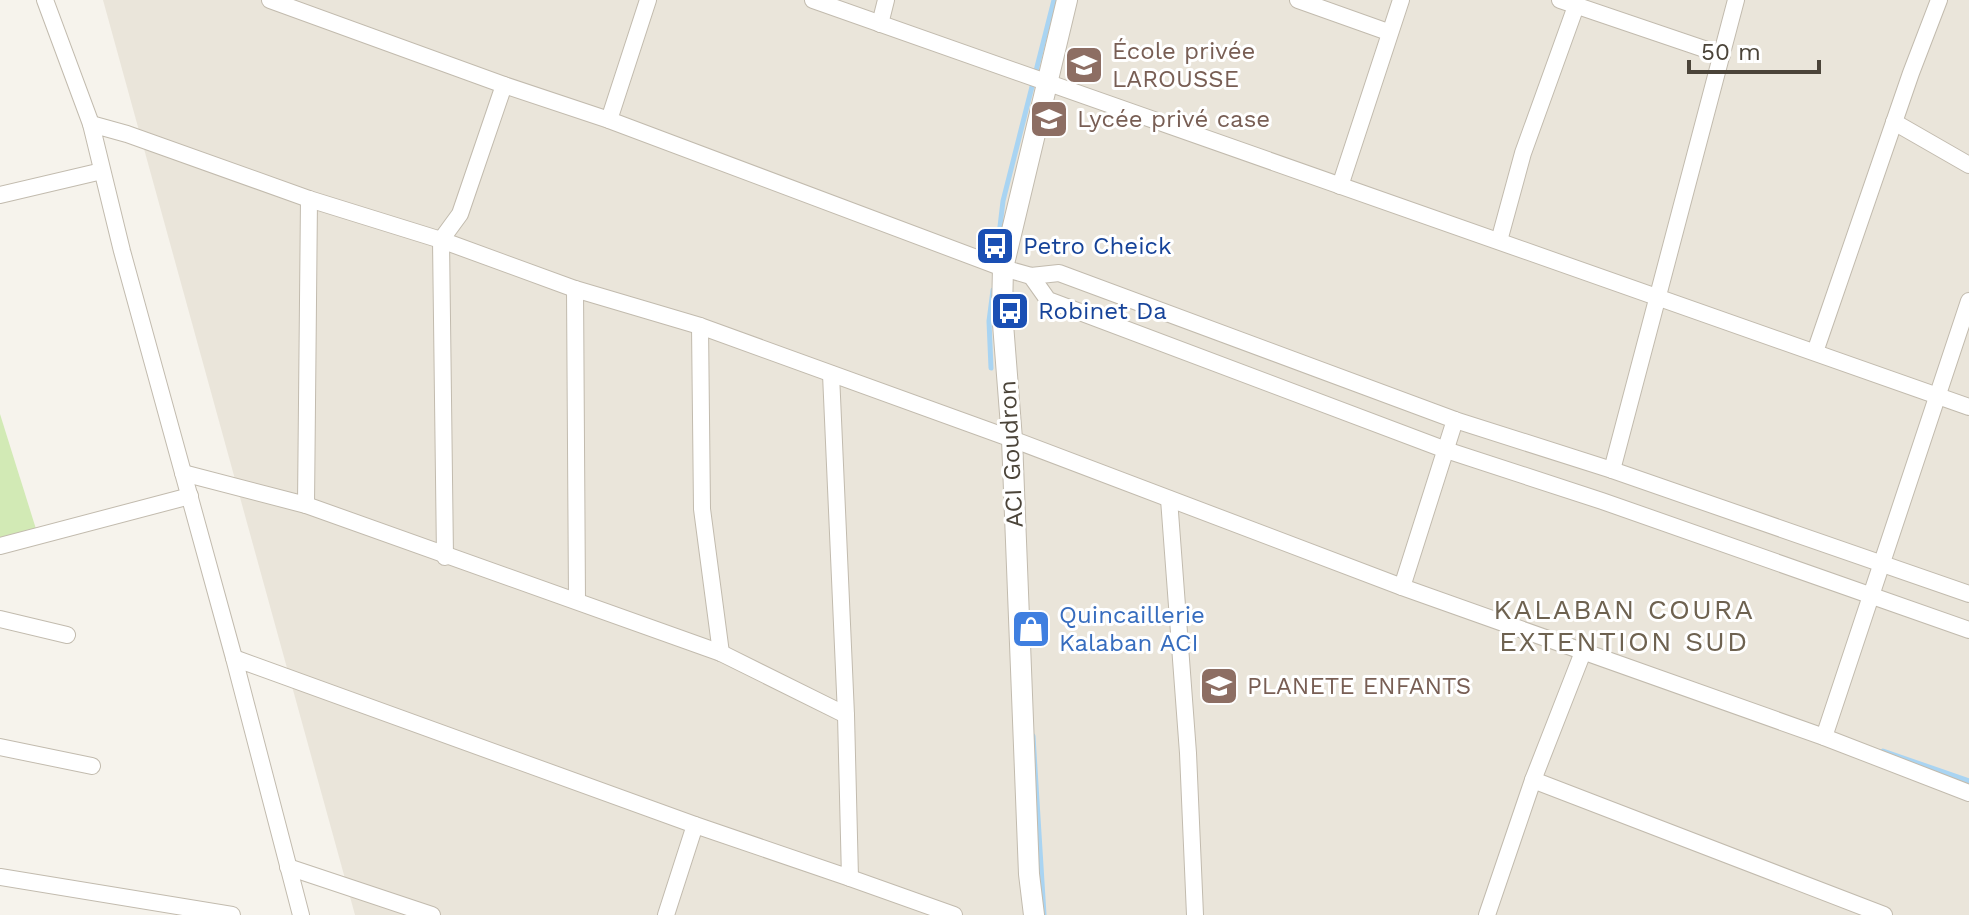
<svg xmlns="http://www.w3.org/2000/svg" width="1969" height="915" viewBox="0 0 1969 915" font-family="'Work Sans',sans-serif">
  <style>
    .residential { fill: #eae5da }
    .green { fill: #d2eab5 }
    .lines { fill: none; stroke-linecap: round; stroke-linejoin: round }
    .stream { stroke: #a9d4f2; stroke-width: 5 }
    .minor-casing { stroke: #c2bbae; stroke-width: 18 }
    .tertiary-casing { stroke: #c2bbae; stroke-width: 22 }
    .minor { stroke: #fff; stroke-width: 16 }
    .tertiary { stroke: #fff; stroke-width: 20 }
    .labels { text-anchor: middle; stroke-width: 6; stroke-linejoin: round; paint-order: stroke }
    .education-label { font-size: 24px; fill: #785e54; stroke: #fff; text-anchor: start }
    .transit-label { font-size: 24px; fill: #164399; stroke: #fff; text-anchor: start }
    .street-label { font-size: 24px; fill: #4b4439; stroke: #fff }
    .shop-label { font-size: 24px; fill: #366cbe; stroke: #fff; text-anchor: start }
    .quarter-label { font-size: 28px; letter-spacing: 2px; fill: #6e6250; stroke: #fff }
  </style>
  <rect width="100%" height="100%" fill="#f6f3ec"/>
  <polygon class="residential" points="103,0 1969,0 1969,915 355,915"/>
  <polygon class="green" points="0,414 36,529 0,540"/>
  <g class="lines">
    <g class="stream">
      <polyline points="997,252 1003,201 1054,0"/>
      <polyline points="991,368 989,321 993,290"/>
      <polyline points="1033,736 1044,915"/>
      <polyline points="1883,751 1969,781"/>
    </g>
    <defs>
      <g id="minor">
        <polyline points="45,0 91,124"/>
        <polyline points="270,0 504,85 609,120 1003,268 1031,276 1059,273 1455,420 1612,470 1969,594"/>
        <polyline points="813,0 1969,407"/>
        <polyline points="1298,0 1388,32"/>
        <polyline points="1560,0 1722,55"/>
        <polyline points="880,24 886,0"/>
        <polyline points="609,120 648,0"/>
        <polyline points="1894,122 1969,165"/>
        <polyline points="1340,186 1401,0"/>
        <polyline points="0,195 102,171"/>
        <polyline points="309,199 306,505 721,653 846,715"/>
        <polyline points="1499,241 1523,153 1576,6"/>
        <polyline points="1031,276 1048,300 1446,450 1602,501 1969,630"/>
        <polyline points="575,289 577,600"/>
        <polyline points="700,326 702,509 721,653"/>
        <polyline points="1815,352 1911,73 1939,0"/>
        <polyline points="1612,470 1736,0"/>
        <polyline points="183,473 306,505"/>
        <polyline points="1169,499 1188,753 1195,915"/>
        <polyline points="0,546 190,496"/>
        <polyline points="445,557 441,240 460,214 504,85"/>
        <polyline points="1402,587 1455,420"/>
        <polyline points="0,619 67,635"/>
        <polyline points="234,658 122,251 91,124 127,134 309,199 441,240 575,289 700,326 1012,439 1402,587 1824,737 1969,793"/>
        <polyline points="1824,737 1969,301"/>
        <polyline points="0,747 92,766"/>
        <polyline points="1533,780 1884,915"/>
        <polyline points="288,867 432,915"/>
        <polyline points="0,877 232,915"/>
        <polyline points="850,878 954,915"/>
        <polyline points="301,915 234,658 695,825 850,878 846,715 831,374"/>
        <polyline points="666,915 695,825"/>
        <polyline points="1487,915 1533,780 1583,652"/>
      </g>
      <polyline id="tertiary" points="1034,915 1029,874 1012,439 1002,311 1003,268 1067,0"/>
    </defs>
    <use href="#minor" class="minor-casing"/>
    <use href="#tertiary" class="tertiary-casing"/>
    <use href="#minor" class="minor"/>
    <use href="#tertiary" class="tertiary"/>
  </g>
  <defs>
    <symbol id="school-square" viewBox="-11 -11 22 22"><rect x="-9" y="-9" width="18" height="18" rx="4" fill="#8d6e63" stroke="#fff"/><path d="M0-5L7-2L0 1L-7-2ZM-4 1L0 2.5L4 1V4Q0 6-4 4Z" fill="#fff"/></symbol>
    <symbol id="bus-square" viewBox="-11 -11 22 22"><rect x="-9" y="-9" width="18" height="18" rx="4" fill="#1a4fb4" stroke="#fff"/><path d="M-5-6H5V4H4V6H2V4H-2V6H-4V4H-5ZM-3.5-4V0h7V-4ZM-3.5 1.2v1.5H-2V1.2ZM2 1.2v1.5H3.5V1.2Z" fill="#fff"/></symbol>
    <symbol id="shop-square" viewBox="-11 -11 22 22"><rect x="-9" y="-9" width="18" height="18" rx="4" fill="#3f7fe0" stroke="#fff"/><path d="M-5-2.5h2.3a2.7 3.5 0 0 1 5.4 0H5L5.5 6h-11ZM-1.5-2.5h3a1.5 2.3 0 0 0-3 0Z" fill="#fff"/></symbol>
  </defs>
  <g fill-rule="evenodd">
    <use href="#school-square" x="1062" y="43" width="44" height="44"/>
    <use href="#school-square" x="1027" y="97" width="44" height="44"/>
    <use href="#bus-square" x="973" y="224" width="44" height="44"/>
    <use href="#bus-square" x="988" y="289" width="44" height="44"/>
    <use href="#shop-square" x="1009" y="607" width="44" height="44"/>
    <use href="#school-square" x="1197" y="664" width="44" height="44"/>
  </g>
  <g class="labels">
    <g class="education-label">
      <text x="1112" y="59">École privée<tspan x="1112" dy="28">LAROUSSE</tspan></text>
      <text x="1077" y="127">Lycée privé case</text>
      <text x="1247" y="694">PLANETE ENFANTS</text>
    </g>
    <g class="transit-label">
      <text x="1023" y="254">Petro Cheick</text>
      <text x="1038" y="319">Robinet Da</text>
    </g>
    <g class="street-label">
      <text transform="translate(1011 454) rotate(-93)" y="8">ACI Goudron</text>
    </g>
    <g class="shop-label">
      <text x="1059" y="623">Quincaillerie<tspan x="1059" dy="28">Kalaban ACI</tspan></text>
    </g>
    <g class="quarter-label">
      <text x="1624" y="619">KALABAN COURA<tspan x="1624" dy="32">EXTENTION SUD</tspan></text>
    </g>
  </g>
  <path d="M1689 60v12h130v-12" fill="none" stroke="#4b4439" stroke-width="4"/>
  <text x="1701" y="60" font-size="24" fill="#4b4439" stroke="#ffffff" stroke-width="6" paint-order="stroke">50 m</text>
</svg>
